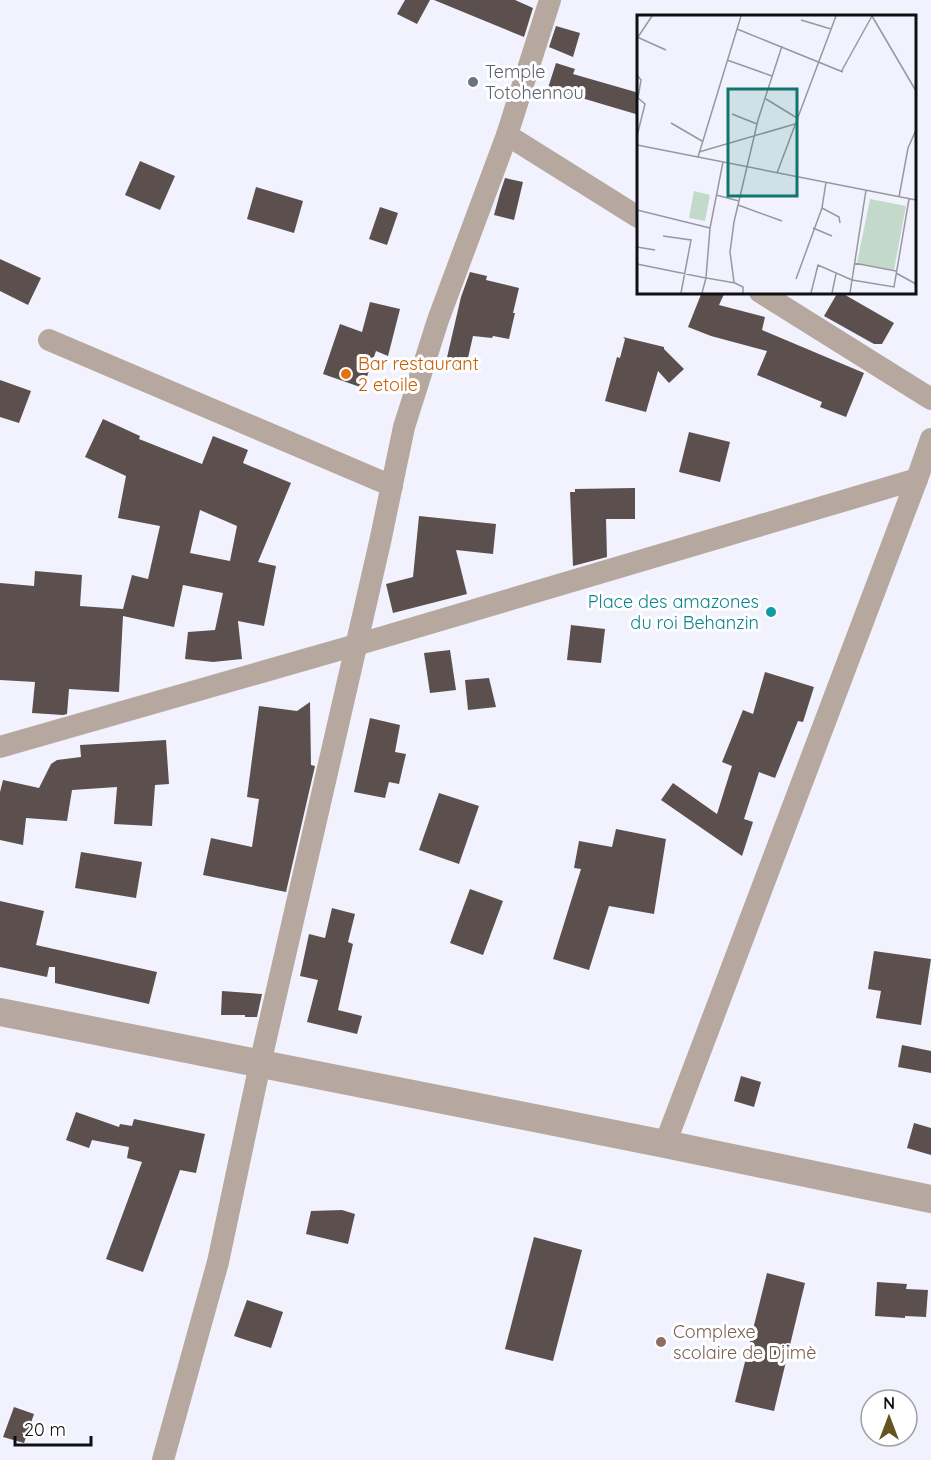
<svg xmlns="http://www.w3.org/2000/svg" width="931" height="1460" viewBox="0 0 931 1460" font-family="Quicksand,sans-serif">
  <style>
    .building { fill: #5b504e; fill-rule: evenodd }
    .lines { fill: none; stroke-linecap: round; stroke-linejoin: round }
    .minor { stroke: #b6a89f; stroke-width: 22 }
    .tertiary { stroke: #b6a89f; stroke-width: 28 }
    .worship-dot { fill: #6b7280; stroke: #fff; stroke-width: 2 }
    .food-dot { fill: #e8710a; stroke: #fff; stroke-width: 2 }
    .culture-dot { fill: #0f9aa8; stroke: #fff; stroke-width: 2 }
    .education-dot { fill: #8d6e63; stroke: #fff; stroke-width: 2 }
    .labels { text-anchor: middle; stroke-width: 6; stroke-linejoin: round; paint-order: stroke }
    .worship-label { font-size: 18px; fill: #5b616d; stroke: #fff; text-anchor: start }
    .food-label { font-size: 18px; fill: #c56008; stroke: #fff; text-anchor: start }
    .culture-label { font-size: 18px; fill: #0d838f; stroke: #fff; text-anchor: end }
    .education-label { font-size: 18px; fill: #785e54; stroke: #fff; text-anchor: start }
    .inset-road { fill: none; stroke: #97989f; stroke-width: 1.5 }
    .view { fill: #0f766e; fill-opacity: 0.15; stroke: #0f766e; stroke-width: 3 }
    .inset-edge { fill: none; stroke: #0f1013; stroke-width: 3 }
  </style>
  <rect width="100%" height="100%" fill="#f1f2fd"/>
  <g class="building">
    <polygon points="405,0 430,0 417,24 397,14"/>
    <polygon points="434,0 515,0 533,8 524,37"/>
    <polygon points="556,26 580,33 573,57 549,47"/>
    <polygon points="556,63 575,69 573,74 639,93 639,115 548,88"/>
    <polygon points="140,161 175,176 160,210 125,195"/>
    <polygon points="505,178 523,182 514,220 494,215 500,193"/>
    <polygon points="256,187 303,201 294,233 247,219"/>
    <polygon points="380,207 398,213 387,245 369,239"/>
    <polygon points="0,259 41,278 28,305 0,291"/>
    <polygon points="470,272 487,276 486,280 519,288 513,313 515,313 509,339 493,336 492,338 473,336 465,371 445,366 461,297"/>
    <polygon points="702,292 725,292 719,305 765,317 762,330 864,373 846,417 820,407 822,402 757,375 767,351 711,336 688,327"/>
    <polygon points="838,292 840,292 894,323 882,344 874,344 824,316"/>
    <polygon points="370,302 400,309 388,356 376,351 363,388 323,374 340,324 362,332"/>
    <polygon points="623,337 664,347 664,349 684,369 669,383 658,371 646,412 605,401 617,357 620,358 625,339"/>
    <polygon points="0,380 31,391 19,423 0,417"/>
    <path d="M103 419 140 436 139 439 202 464 213 436 248 450 243 463 291 483 258 562 276 566 264 626 238 621 242 659 213 662 185 659 188 632 215 630 223 593 183 585 174 627 123 616 119 692 69 689 67 714 63 715 32 713 35 682 0 680V583L34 586 35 571 82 575 80 606 123 609 132 575 148 579 160 526 118 518 126 476 85 457ZM200 510 237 526 230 561 190 553Z"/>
    <polygon points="689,432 730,442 720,482 679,472"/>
    <polygon points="635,488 635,519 606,519 607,557 573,566 570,492 575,492 575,489"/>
    <polygon points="419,516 496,524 493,554 456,550 467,594 393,613 386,584 413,577"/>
    <polygon points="571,625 605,629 601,663 567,660"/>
    <polygon points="450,650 456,690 430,693 424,653"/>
    <polygon points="765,672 814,687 803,722 798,721 775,778 759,772 744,819 753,822 742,856 661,800 673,783 717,814 732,766 722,762 743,710 753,714"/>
    <polygon points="489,678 496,707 468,710 465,680"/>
    <polygon points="310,702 311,765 315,766 286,892 203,875 211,838 252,847 259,799 247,797 259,706 297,711"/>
    <polygon points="370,718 400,725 395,752 406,754 399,784 389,782 385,798 354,792"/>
    <polygon points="166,740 169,784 155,785 152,826 114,824 117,787 72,790 67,821 26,818 23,845 0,840 0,792 3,780 39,788 51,764 57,760 81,757 80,745"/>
    <polygon points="439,793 479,806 459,864 419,850"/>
    <polygon points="616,829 666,839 654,914 609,906 589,970 553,959 581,869 574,868 579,841 612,847"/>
    <polygon points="81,852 142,862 136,898 75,888"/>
    <polygon points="470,889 503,901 483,955 450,943"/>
    <polygon points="0,901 44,911 36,945 157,972 149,1004 55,983 55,967 49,967 47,977 0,967"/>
    <polygon points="332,908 355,914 348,942 353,944 338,1010 362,1016 357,1034 307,1022 318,980 300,976 309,934 325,938"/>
    <polygon points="874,951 931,959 921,1025 876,1018 881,991 868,989"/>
    <polygon points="222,991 262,994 257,1017 245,1017 245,1015 221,1015"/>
    <polygon points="902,1045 931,1051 931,1073 898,1067"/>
    <polygon points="741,1076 761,1082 754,1107 734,1101"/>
    <polygon points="76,1112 119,1127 120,1124 132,1126 134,1119 205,1134 196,1173 180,1170 143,1272 106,1259 142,1162 127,1158 129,1147 92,1140 89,1148 66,1140"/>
    <polygon points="914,1123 931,1128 931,1155 907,1148"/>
    <polygon points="342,1210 355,1214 348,1244 306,1234 311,1211"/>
    <polygon points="534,1237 582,1250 553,1361 505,1349"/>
    <polygon points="767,1273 805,1283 774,1411 735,1402"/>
    <polygon points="877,1282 907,1284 906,1289 928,1290 926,1317 905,1316 905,1318 875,1316"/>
    <polygon points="247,1300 283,1312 271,1348 234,1336"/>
    <polygon points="14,1407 34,1414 24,1443 3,1437"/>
  </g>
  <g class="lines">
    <g class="minor">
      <polyline points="507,135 638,217"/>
      <polyline points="760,292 931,399"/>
      <polyline points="49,340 392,486"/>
      <polyline points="0,747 356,645 917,479"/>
      <polyline points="665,1144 917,479 931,439"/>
      <polyline points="163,1460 218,1262 260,1064 380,542 404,427 438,320 507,135 550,0"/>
    </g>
    <polyline class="tertiary" points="0,1012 665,1144 931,1199"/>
  </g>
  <circle class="worship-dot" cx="473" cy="82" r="6"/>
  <circle class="food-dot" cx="346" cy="374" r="6"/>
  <circle class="culture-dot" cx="771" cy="612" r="6"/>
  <circle class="education-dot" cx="661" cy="1342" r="6"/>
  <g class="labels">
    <g class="worship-label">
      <text x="485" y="78">Temple<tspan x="485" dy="21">Totohennou</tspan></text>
    </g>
    <g class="food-label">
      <text x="358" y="370">Bar restaurant<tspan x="358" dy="21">2 etoile</tspan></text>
    </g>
    <g class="culture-label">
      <text x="759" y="608">Place des amazones<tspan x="759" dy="21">du roi Behanzin</tspan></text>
    </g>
    <g class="education-label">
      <text x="673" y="1338">Complexe<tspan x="673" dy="21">scolaire de Djimè</tspan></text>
    </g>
  </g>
  <g transform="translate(637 15)">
    <rect width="279" height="279" fill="#f1f2fd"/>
    <path d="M57 176 73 180 68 206 52 203ZM233 184 269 191 257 255 220 248Z" fill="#c3daca"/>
    <path class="inset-road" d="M235 1 279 76M164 5 194 14M100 14 206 57M0 22 29 35M1 22 15 1M90 45 135 61M204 57 235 1M0 60 4 65 1 83 8 89 0 121M129 84 160 103M95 99 120 109M34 108 65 126M0 130 279 185M62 137 158 109M61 142 104 1M86 147 73 213 69 263 98 268 106 272V278M140 158 199 1M79 180 102 186M262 182 271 133 279 115M101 190 145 206M185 193 202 202 203 208M0 195 73 213M176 213 195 221M26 221 54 225 44 278M0 232 18 235M217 248 259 256M0 249 69 263 65 278M259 258 279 269M159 264 185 193 189 167M97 267 93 237 97 207 121 105 145 31M174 278 181 250 215 265 257 272 272 184M195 278 199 259M213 278 229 175"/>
    <path class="view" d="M91 74H160V181H91Z"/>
    <rect width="279" height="279" class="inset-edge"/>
  </g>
  <g transform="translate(889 1418)"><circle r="28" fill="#ffffff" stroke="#9f9fa1" stroke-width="1.5"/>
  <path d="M0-4.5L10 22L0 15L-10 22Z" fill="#655421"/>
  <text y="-9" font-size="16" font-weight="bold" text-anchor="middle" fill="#0f1013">N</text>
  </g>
  <path d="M15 1436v9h76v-9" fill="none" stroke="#0f1013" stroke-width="3"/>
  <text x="24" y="1436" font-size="18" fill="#0f1013" stroke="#ffffff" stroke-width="4.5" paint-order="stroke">20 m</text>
</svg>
